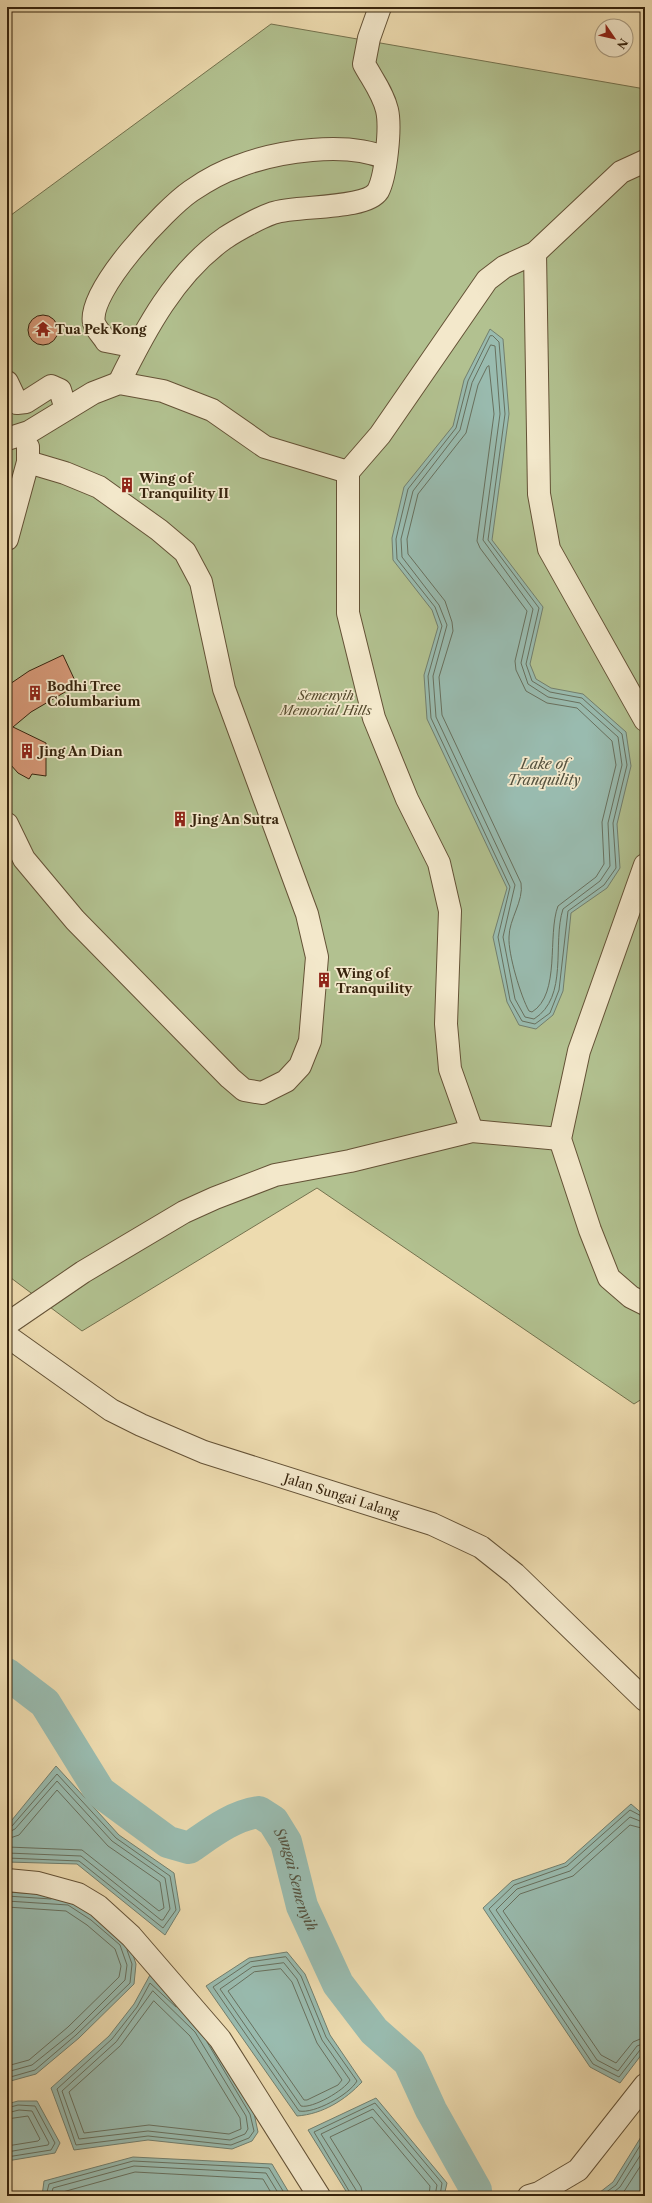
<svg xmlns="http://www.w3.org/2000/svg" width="652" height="2203" viewBox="0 0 652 2203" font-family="'Libre Caslon Text',serif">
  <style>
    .green { fill: #b2c190; stroke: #74724e }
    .water { fill: #99bbaf; stroke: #727f6e }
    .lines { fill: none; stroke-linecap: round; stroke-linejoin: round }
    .shore { stroke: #68705e; stroke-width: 1 }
    .river { stroke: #99bbaf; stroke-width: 32 }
    .building { fill: #d49776; stroke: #37240d }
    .minor-casing { stroke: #645236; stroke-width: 24 }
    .minor { stroke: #f3e8cb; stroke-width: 22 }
    .labels { text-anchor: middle; stroke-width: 3.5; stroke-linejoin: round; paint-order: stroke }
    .poi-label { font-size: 13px; font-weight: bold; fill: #37240d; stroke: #f3e8cb; text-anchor: start }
    .park-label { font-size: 13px; font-style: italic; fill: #564b2e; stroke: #f3e8cb }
    .street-label { font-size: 13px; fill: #37240d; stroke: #f3e8cb }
    .water-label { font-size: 14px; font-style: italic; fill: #54513e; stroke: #f3e8cb }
  </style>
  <rect width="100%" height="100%" fill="#eddbaf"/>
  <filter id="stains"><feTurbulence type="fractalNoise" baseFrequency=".005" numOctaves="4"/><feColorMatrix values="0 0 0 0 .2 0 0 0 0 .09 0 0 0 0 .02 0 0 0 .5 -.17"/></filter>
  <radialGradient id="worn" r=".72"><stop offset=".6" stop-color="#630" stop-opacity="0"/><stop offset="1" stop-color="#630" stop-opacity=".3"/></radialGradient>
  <polygon class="green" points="271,24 645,89 645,1397 634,1404 317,1188 82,1331 7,1275 7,218"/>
  <g class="water">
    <polygon points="490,329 503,339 509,414 492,540 543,607 530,664 536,679 551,688 583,694 626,732 631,766 617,824 620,868 607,888 571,913 563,991 553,1015 536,1029 519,1025 507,1002 493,937 507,888 427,719 424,675 438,627 432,610 393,560 392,538 404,487 453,426 464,380"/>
    <polygon points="56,1766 119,1835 174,1873 180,1910 165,1935 77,1864 7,1862 7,1826"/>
    <polygon points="631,1804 645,1816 645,2050 620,2083 590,2067 483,1908 512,1881 565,1863"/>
    <polygon points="7,1892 70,1896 128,1940 136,1964 134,1984 79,2038 36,2074 7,2082"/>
    <path d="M287 1952 305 1974 330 2035 362 2082C345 2100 323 2114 297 2116L206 1986 249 1958Z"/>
    <polygon points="150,1975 202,2027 254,2113 258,2132 252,2141 232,2149 148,2140 74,2150 51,2088 109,2036 134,2004"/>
    <polygon points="376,2098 447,2183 444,2196 349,2196 308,2130"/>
    <polygon points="18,2101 37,2101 60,2143 55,2153 7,2161 7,2104"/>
    <polygon points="641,2137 645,2140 645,2196 595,2196 613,2182"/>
    <polygon points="133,2157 272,2164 291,2196 42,2196 44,2181"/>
  </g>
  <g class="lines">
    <g class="shore">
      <polygon points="493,336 499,342 505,414 488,540 539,608 526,664 532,681 550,692 582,698 622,734 627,765 613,823 616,868 604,885 568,911 559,990 550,1013 535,1024 522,1021 510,1000 498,937 510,887 431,718 428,676 442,626 435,607 397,559 396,539 408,489 456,428 468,381 490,336"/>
      <path d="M491 345 495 346 500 414 483 540 533 609 521 663 528 684 548 697 580 703 618 737 622 765 608 823 610 866 600 881 563 909C552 943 569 997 534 1019L525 1017 515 999 503 937 515 885 436 717 433 676 447 625 439 605 402 557 401 539 413 491 460 430 472 383Z"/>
      <path d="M489 366 494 414 477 541 480 548 527 611 515 661 516 670 526 691 547 703 577 708 612 741 616 765 602 822 604 864 596 877 558 906C547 935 561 994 532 1012L529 1011C521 997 508 954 509 937 509 919 524 901 521 883L442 715 439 677 453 631 452 622 445 601 408 554 407 539 418 494 466 433 478 385 487 367Z"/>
      <polyline points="645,1818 630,1810 567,1866 514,1885 489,1909 593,2064 619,2077 640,2050 645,2048"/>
      <polyline points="645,1823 630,1817 570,1871 517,1889 496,1910 597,2060 618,2071 637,2046 645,2043"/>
      <polyline points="7,1828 12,1826 57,1774 116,1838 170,1876 176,1910 163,1928 79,1861 7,1858"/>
      <polyline points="645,1829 630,1825 573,1876 520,1894 503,1911 601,2055 616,2063 633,2042 645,2037"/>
      <polyline points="7,1833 15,1829 57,1781 112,1841 165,1878 170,1909 163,1920 161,1920 81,1856 7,1853"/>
      <polyline points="7,1839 19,1835 57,1790 108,1846 160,1882 164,1908 159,1911 82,1850 7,1847"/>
      <polyline points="7,1896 51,1899"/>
      <polyline points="7,1901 68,1905 91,1920 120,1945 127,1965 125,1980 73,2032 32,2065 7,2072"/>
      <polyline points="7,1907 66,1911 87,1925 115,1949 121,1966 119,1977 68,2027 29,2060 7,2066"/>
      <path d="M286 1957 301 1976 326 2037 357 2081C349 2095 314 2114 299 2111L213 1987 250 1962Z"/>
      <path d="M284 1963 297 1979 322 2040 350 2080C345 2090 312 2109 301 2106L220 1989 252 1967Z"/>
      <polygon points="281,1969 292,1982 317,2043 342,2080 338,2085 307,2100 304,2100 228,1991 254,1972"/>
      <polygon points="153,1991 195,2032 246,2116 248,2129 245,2134 230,2140 148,2131 79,2139 62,2091 116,2042"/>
      <polygon points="154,2001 190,2036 240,2118 241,2129 229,2134 149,2125 84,2133 69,2092 120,2046"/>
      <polyline points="176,2007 150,1983 137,2007 112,2039 57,2089 76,2145 148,2136 231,2145 249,2138 254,2131 250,2114 207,2042"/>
      <polyline points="7,2078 35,2070 76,2035 130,1983 132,1964 127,1950"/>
      <polyline points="7,2108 18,2105 35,2106 55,2143 51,2150 7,2157"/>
      <polyline points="7,2113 19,2110 32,2111 49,2143 48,2145 7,2152"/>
      <polyline points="7,2119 28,2116 40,2139 38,2141 7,2146"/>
      <polyline points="46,2196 49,2184 133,2161 269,2168 286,2196"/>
      <polyline points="51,2196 53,2188 134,2166 266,2173 280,2196"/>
      <polyline points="57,2196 59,2193 135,2172 263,2179 273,2196"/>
      <polyline points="352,2196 314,2132 375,2103 442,2183 440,2196"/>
      <polyline points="357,2196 356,2190 321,2134 373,2109 437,2185 435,2196"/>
      <polyline points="363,2196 361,2187 330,2137 372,2117 430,2186 429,2196"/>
      <polyline points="601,2196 616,2185 641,2144 645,2143"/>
      <polyline points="609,2196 620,2187 645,2148"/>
      <polyline points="619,2196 625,2190 645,2159"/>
    </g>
    <path class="river" id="s1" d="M7 1674 45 1703 100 1792 168 1842 189 1848C211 1833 232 1816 259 1812L273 1821 286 1842 302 1906 338 1984 374 2031 409 2062 431 2110 476 2190V2196"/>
  </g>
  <g class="building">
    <circle cx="43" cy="330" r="15"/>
    <polygon points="63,655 77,685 31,712 13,727 46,743 46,776 32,774 29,779 18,773 10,764 7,756 7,686 29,671"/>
  </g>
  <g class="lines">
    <defs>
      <g id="minor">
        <polyline points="535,253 539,494 549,549 645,720"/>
        <path d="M137 347 106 341C103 336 96 329 94 323 87 291 165 209 191 191 204 182 224 171 239 166 278 151 346 141 385 158"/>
        <polyline points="7,382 17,403 26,402 51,386 60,390 66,409"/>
        <path d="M119 383C145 330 175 273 225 238 237 230 259 218 273 213 296 205 366 210 378 191 386 176 391 127 387 110 383 93 372 79 364 64L369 38 380 7"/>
        <polyline points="7,439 29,432 93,393 119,383 163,391 212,410 265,447 348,472"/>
        <polyline points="7,539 28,462 28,447"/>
        <polyline points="7,824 24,859 75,920 230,1078 244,1090 262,1093 286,1081 300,1066 310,1041 317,957 307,914 224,689 201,582 185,552 159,530 99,487 65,473 28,462"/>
        <polyline points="645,865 579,1051 560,1139 590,1230 609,1278 631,1297 645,1304"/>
        <polyline points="472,1131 450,1069 446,1024 450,911 439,863 407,799 374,718 348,613 348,472 380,435 487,280 504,267 535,253 621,172 645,161"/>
        <polyline points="7,1324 83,1272 184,1212 215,1198 275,1175 350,1161 472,1131 560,1139"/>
        <path id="s2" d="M7 1336 111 1410 141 1425 204 1452 432 1524 481 1547 515 1574 645 1700"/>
        <polyline points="7,1880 38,1883 78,1894 98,1906 131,1936 220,2039 319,2196"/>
        <polyline points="529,2196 539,2193 578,2170 645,2085"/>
      </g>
    </defs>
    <use href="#minor" class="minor-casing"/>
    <use href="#minor" class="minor"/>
  </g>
  <defs>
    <symbol id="temple-bare" viewBox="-9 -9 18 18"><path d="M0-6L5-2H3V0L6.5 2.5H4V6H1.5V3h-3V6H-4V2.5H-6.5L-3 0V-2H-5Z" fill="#8f2418" stroke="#f3e8cb" stroke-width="2.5" paint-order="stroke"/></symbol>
    <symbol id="building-bare" viewBox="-9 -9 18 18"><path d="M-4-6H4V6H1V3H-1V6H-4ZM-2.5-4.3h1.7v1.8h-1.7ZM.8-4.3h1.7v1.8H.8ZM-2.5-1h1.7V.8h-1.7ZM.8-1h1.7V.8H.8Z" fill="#8f2418" stroke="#f3e8cb" stroke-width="2.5" paint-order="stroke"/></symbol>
  </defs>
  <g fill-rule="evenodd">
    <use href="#temple-bare" x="32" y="318" width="22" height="22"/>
    <use href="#building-bare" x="116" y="474" width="22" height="22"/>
    <use href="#building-bare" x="24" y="682" width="22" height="22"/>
    <use href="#building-bare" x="16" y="740" width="22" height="22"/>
    <use href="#building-bare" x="169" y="808" width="22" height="22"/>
    <use href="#building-bare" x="313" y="969" width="22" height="22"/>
  </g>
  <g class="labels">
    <g class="poi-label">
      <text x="55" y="334">Tua Pek Kong</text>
      <text x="139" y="483">Wing of<tspan x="139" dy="15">Tranquility II</tspan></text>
      <text x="47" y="691">Bodhi Tree<tspan x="47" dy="15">Columbarium</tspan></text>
      <text x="39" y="756">Jing An Dian</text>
      <text x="192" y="824">Jing An Sutra</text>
      <text x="336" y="978">Wing of<tspan x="336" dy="15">Tranquility</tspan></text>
    </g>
    <g class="park-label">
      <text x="326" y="700">Semenyih<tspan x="326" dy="15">Memorial Hills</tspan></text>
    </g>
    <g class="street-label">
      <text dy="5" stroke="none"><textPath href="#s2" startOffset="374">Jalan Sungai Lalang</textPath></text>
    </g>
    <g class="water-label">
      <text x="544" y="769">Lake of<tspan x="544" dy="16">Tranquility</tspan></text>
      <text dy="5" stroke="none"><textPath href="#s1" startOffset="418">Sungai Semenyih</textPath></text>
    </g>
  </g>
  <rect width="652" height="2203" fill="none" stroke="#eddbaf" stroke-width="24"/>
  <rect x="8" y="8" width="636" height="2187" fill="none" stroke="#37240d" stroke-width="2"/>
  <rect x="12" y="12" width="628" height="2179" fill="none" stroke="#37240d"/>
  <g transform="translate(614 38) rotate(124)"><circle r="19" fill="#f3e8cb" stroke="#a89a7f"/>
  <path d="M0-3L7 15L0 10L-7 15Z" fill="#8f2418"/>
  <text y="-6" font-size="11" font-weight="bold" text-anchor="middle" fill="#37240d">N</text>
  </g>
  <rect width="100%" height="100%" filter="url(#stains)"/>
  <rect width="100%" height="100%" fill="url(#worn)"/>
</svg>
